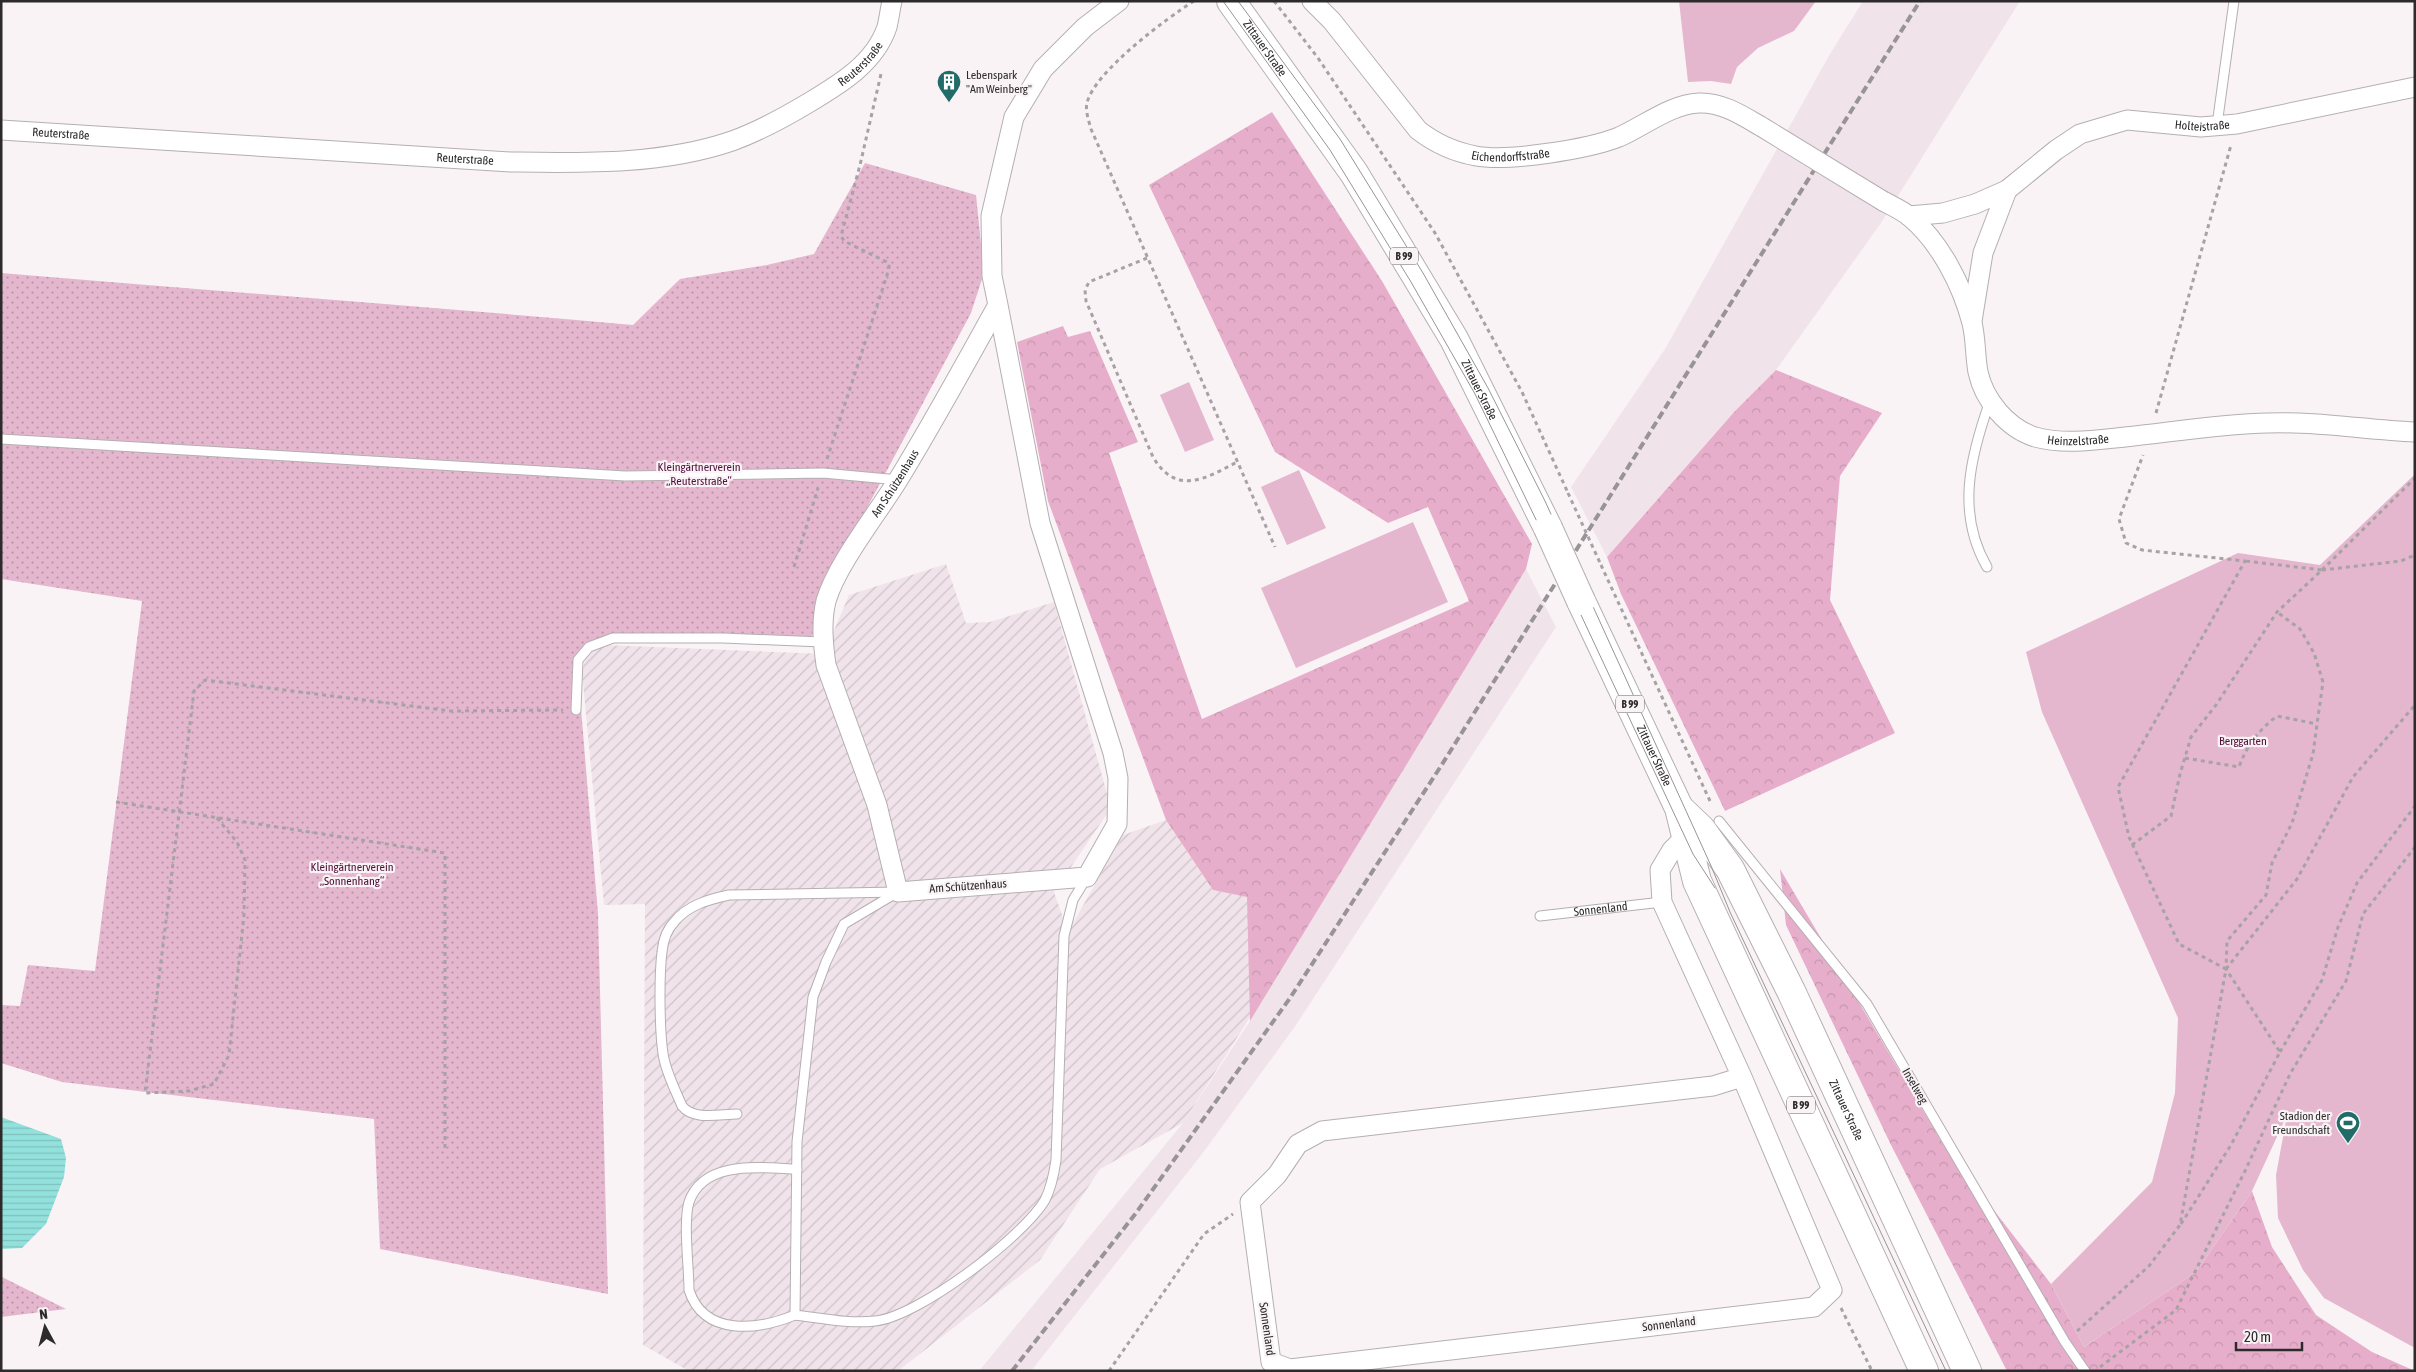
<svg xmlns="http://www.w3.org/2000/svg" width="2416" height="1372" viewBox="0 0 2416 1372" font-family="'Asap Condensed',sans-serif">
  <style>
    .built { fill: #f1e3ea }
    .industrial { fill: url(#industrial-furrows) }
    .forest { fill: url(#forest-crowns) }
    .park { fill: #e4b7ce }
    .garden { fill: url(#garden-dots) }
    .water { fill: url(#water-rules) }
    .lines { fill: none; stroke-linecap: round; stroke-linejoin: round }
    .service-casing { stroke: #b5afb2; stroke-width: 11 }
    .minor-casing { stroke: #b5afb2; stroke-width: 21 }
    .primary-casing { stroke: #b5afb2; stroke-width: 30 }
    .path { stroke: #a7a2a5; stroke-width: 3; stroke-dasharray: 4 4; stroke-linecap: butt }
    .service { stroke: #fff; stroke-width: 9 }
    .minor { stroke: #fff; stroke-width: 19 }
    .primary { stroke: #fff; stroke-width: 28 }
    .tram { stroke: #989496; stroke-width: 1 }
    .rail { stroke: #989496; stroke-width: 4; stroke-dasharray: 8 4; stroke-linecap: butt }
    .minor-bridge-casing { stroke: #b5afb2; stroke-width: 21; stroke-linecap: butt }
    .primary-bridge-casing { stroke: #b5afb2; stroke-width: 30; stroke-linecap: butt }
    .path-bridge { stroke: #a7a2a5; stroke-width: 3; stroke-dasharray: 4 4; stroke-linecap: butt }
    .minor-bridge { stroke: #fff; stroke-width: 19 }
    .primary-bridge { stroke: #fff; stroke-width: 28 }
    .labels { text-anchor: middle; stroke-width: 4.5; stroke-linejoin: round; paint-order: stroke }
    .shield { fill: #f9f3f6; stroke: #6a6668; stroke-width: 1 }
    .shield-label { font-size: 11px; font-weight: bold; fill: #2c2a2b }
    .street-label { font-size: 12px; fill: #2c2a2b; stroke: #f9f3f6 }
    .poi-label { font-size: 12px; fill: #2c2a2b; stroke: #f9f3f6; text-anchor: start }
    .park-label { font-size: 12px; fill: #500e38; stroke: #f9f3f6 }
  </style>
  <defs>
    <pattern id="industrial-furrows" width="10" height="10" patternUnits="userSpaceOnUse" patternTransform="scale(1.25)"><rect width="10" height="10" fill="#f1e3ea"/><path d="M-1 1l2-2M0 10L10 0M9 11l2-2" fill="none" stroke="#cfc3c9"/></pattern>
    <pattern id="forest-crowns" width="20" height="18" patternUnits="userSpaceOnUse" patternTransform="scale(1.25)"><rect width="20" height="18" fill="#e7aecb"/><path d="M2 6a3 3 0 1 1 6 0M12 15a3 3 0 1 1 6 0" fill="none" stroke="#c696ae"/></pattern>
    <pattern id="garden-dots" width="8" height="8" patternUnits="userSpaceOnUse" patternTransform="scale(1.25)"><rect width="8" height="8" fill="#e4b7ce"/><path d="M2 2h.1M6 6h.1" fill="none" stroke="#b995a7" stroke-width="1.8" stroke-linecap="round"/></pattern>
    <pattern id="water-rules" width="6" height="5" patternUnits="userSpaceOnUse" patternTransform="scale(1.25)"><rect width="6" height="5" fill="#93e1dc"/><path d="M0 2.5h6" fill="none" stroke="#7fc1bd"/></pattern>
  </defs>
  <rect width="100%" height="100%" fill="#f9f3f6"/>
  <g class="built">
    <polygon points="1863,1 2020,1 1881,223 1776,370 1735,411 1607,557 1571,487 1665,349 1830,54"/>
    <polygon points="1526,569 1556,627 1296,1025 1202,1154 1031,1371 979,1371 1183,1123 1250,1021"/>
  </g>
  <polygon class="industrial" points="946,564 966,623 990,622 1054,602 1111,808 1054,892 1068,932 1123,835 1166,820 1213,890 1318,910 1183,1123 1100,1169 1040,1260 898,1371 689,1371 643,1345 645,904 604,905 582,672 587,653 605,645 824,654 849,595"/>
  <g class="forest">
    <polygon points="1272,112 1382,281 1532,544 1526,569 1250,1021 1247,897 1213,890 1166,820 1048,501 1017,342 1063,326 1068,337 1090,331 1138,442 1109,453 1202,719 1469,601 1428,507 1388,523 1275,452 1149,185"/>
    <polygon points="1776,370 1882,413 1840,476 1830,600 1895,733 1725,811 1621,594 1607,557 1735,411"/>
    <polygon points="1780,869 1944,1146 2051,1284 2084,1347 2196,1272 2252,1191 2272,1247 2316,1315 2372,1352 2415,1371 2007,1371 1891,1145 1786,925"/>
  </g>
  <g class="park">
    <polygon points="1679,1 1816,1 1794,31 1758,48 1737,67 1731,84 1711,81 1688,82"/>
    <polygon points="1189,382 1214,440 1185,452 1160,395"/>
    <polygon points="1299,470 1326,528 1287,545 1261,487"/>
    <polygon points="2415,474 2415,1348 2324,1298 2303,1270 2278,1218 2276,1175 2287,1115 2252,1191 2196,1272 2084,1347 2051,1284 2152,1182 2175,1093 2178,1018 2042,712 2026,652 2238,553 2320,565"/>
    <polygon points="1413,522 1448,602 1296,668 1261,588"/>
  </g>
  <g class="garden">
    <path d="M865 163 976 195 984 273 971 313 829 579 815 612 812 640 612 637 577 660 598 914 608 1294 380 1249 374 1119 62 1082 1 1063V1005L20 1006 28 965 95 971 142 601 1 579V273C212 291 422 306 633 325L680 279 767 265 814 254Z"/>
    <polygon points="1,1277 2,1277 66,1309 1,1317"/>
  </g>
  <polygon class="water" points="1,1117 61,1139 66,1158 64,1177 46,1224 22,1248 1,1249"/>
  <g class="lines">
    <defs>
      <g id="service">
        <polyline points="2217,125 2234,1"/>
        <polyline points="1,439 625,476 823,473 899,480"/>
        <path d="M1987 567C1956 513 1970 457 1990 401"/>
        <polyline points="576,710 578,660 589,647 613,638 723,638 822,642"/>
        <polyline points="1719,821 1867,1004 2065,1342 2085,1371"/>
        <path d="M898 892 844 924 826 962 813 997 797 1142 795 1315C821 1318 849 1324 875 1321 918 1317 1023 1237 1045 1200 1051 1188 1054 1174 1056 1160L1064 936 1073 900 1087 877"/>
        <path id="s1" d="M1540 916 1662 902"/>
        <path d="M737 1114C720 1114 694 1121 682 1106 676 1092 669 1078 665 1063 659 1042 659 976 662 952 663 941 667 929 675 921 688 905 710 899 729 895L898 892"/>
        <path d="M795 1315C758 1330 704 1337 689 1290 689 1268 683 1222 689 1202 704 1159 762 1168 797 1169"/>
      </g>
      <g id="minor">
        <path id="s2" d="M1312 1 1332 21 1418 130C1436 144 1454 152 1476 156 1508 162 1589 149 1619 137 1644 126 1671 104 1699 103 1722 102 1743 116 1762 127"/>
        <path id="s3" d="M1 130 511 162C584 163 662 165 732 141 760 131 785 117 810 102 840 84 875 63 887 27 889 19 890 10 892 1"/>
        <path id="s4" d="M1883 201C1892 206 1902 210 1910 217 1940 242 1962 285 1972 323 1976 339 1975 356 1978 372 1984 400 2007 428 2035 437 2064 445 2096 440 2125 437 2173 432 2220 424 2268 423 2317 421 2366 430 2415 432"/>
        <path id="s5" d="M1909 216 1943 213 1975 204 2007 190 2056 150 2080 134 2127 120 2201 127 2237 124 2415 87"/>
        <path id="s6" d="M998 305 1040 523 1113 753 1118 778 1117 824 1087 877 898 892 877 805 826 665C823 643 821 622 826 601 837 564 877 514 898 480 933 423 965 364 998 305L992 276 991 216 1014 117 1043 69 1085 27 1119 1"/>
        <polyline points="1972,321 1983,253 2007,190"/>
        <polyline points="1694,833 1685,837 1672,850 1660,870 1662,902 1742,1077 1832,1290 1814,1307 1290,1369 1271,1362 1250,1202 1277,1175 1298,1144 1322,1131 1713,1086 1742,1077"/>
      </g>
      <g id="primary">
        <path id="s7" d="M1231 1 1354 173 1454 339 1548 528"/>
        <path id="s8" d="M1581 601 1679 808 1697 881 1924 1371"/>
        <path id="s9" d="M1680 809 1701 829 1730 869 1791 991 1967 1371"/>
      </g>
    </defs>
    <use href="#service" class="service-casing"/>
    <use href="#minor" class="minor-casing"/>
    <use href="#primary" class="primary-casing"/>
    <g class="path">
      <path d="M1194 1C1167 18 1094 72 1087 103 1085 110 1089 122 1091 129L1275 547"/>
      <polyline points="1274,1 1318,58 1435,233 1522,392 1568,493"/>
      <path d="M1147 258 1089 282 1085 290 1086 301 1153 457C1176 496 1205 479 1237 462"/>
      <polyline points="2156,413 2231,145"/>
      <polyline points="827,459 889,269 889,264 885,261 844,241 841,236 860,165 881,74"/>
      <polyline points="1601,565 1710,801"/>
      <polyline points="794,567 818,488"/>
      <polyline points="2322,570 2415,478"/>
      <polyline points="2322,570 2401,561 2415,555"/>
      <path d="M2185 758 2239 767C2247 745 2259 730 2277 716L2317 724"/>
      <polyline points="116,802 445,853 445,1152"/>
      <polyline points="217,818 237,842 245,860 244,915 229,1055 214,1084 189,1091 145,1093 194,691 205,680 451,711 563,710"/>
      <polyline points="2132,845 2171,816 2180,774 2191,737 2216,705 2277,612 2322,570 2245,561"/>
      <polyline points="2226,969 2297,879 2353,777 2415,705"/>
      <polyline points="2280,1052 2322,980 2338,927 2357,883 2415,806"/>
      <polyline points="2181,1224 2231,1145 2280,1052 2226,969 2227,941 2266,895 2272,863 2292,823 2313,754 2317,724 2323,682 2314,653 2300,629 2277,612"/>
      <polyline points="1841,1308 1872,1371"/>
      <polyline points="2077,1331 2149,1266 2180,1225 2226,969 2179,944 2129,837 2118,787 2245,561 2142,550 2126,543 2119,519 2143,455"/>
      <polyline points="2100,1367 2176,1310 2245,1171 2290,1074 2346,981 2363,914 2415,847"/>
      <polyline points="1109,1371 1204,1234 1233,1214"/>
    </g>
    <use href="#service" class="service"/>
    <use href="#minor" class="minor"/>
    <use href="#primary" class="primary"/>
    <g class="tram">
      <polyline points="1223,1 1330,150 1411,282 1475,394 1544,536 1693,854 1715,888"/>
      <polyline points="1238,1 1340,139 1423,273 1488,388 1545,501 1712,868 1730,912 1946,1371"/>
    </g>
    <polyline class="rail" points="1012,1371 1136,1213 1290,998 1441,766 1920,1"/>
    <defs>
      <polyline id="minor-bridge" points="1762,127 1883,201"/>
      <polyline id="primary-bridge" points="1548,528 1581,601"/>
    </defs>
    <use href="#minor-bridge" class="minor-bridge-casing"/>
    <use href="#primary-bridge" class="primary-bridge-casing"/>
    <polyline class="path-bridge" points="1568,493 1601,565"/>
    <use href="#minor-bridge" class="minor-bridge"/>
    <use href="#primary-bridge" class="primary-bridge"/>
  </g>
  <defs>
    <symbol id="building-pin" viewBox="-11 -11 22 30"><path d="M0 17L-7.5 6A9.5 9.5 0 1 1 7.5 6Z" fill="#216c69" stroke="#f9f3f6"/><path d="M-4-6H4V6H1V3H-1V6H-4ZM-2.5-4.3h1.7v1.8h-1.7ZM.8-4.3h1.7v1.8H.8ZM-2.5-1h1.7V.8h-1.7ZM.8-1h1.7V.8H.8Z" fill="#fff"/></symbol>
    <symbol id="stadium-pin" viewBox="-11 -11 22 30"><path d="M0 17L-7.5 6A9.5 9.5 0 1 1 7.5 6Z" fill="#216c69" stroke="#f9f3f6"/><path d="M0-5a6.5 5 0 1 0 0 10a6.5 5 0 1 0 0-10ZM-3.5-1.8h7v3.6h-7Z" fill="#fff"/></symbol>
  </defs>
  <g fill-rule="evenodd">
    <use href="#building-pin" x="935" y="68" width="28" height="38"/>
    <use href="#stadium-pin" x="2334" y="1109" width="28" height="38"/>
  </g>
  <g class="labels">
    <g class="shield">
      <rect x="1390" y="247.5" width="28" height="17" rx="4"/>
      <rect x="1616" y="695.5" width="28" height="17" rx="4"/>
      <rect x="1787" y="1096.5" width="28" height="17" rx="4"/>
    </g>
    <g class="shield-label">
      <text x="1404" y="260">B 99</text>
      <text x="1630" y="708">B 99</text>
      <text x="1801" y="1109">B 99</text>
    </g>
    <g class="street-label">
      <text dy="4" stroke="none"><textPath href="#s7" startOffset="58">Zittauer Straße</textPath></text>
      <text dy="4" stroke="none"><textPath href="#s3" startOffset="885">Reuterstraße</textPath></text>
      <text dy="4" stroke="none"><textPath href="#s5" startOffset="319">Holteistraße</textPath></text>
      <text dy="4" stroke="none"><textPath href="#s3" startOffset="60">Reuterstraße</textPath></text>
      <text dy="4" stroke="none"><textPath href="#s2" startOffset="266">Eichendorffstraße</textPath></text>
      <text dy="4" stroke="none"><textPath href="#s3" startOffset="465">Reuterstraße</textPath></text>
      <text dy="4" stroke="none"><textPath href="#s7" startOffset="462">Zittauer Straße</textPath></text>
      <text dy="4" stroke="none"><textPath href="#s4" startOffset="339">Heinzelstraße</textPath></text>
      <text dy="4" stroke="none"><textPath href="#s6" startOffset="1225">Am Schützenhaus</textPath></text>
      <text dy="4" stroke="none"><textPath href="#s8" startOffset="171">Zittauer Straße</textPath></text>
      <text transform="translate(968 886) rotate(-4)" y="4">Am Schützenhaus</text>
      <text dy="4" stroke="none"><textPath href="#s1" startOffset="61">Sonnenland</textPath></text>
      <text transform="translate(1915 1086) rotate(60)" y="4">Inselweg</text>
      <text dy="4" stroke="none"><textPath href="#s9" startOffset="346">Zittauer Straße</textPath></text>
      <text transform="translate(1669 1324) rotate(-7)" y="4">Sonnenland</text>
      <text transform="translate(1267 1329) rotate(82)" y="4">Sonnenland</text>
    </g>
    <g class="poi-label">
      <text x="966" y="79">Lebenspark<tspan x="966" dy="14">"Am Weinberg"</tspan></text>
      <text x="2330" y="1120" text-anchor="end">Stadion der<tspan x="2330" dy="14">Freundschaft</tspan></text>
    </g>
    <g class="park-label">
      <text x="699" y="471">Kleingärtnerverein<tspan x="699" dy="14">„Reuterstraße“</tspan></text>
      <text x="2243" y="745">Berggarten</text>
      <text x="352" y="871">Kleingärtnerverein<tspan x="352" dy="14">„Sonnenhang“</tspan></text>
    </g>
  </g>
  <rect width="2416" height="1372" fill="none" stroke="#2c2a2b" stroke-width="5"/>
  <g transform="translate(45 1327) rotate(353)" stroke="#f9f3f6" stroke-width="4" paint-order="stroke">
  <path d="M0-4L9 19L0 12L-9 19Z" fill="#2c2a2b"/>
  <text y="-8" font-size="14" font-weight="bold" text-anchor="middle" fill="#2c2a2b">N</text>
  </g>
  <path d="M2236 1342v8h66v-8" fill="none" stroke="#2c2a2b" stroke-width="2.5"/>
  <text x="2244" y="1342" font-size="15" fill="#2c2a2b" stroke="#f9f3f6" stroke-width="4" paint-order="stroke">20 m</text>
</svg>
